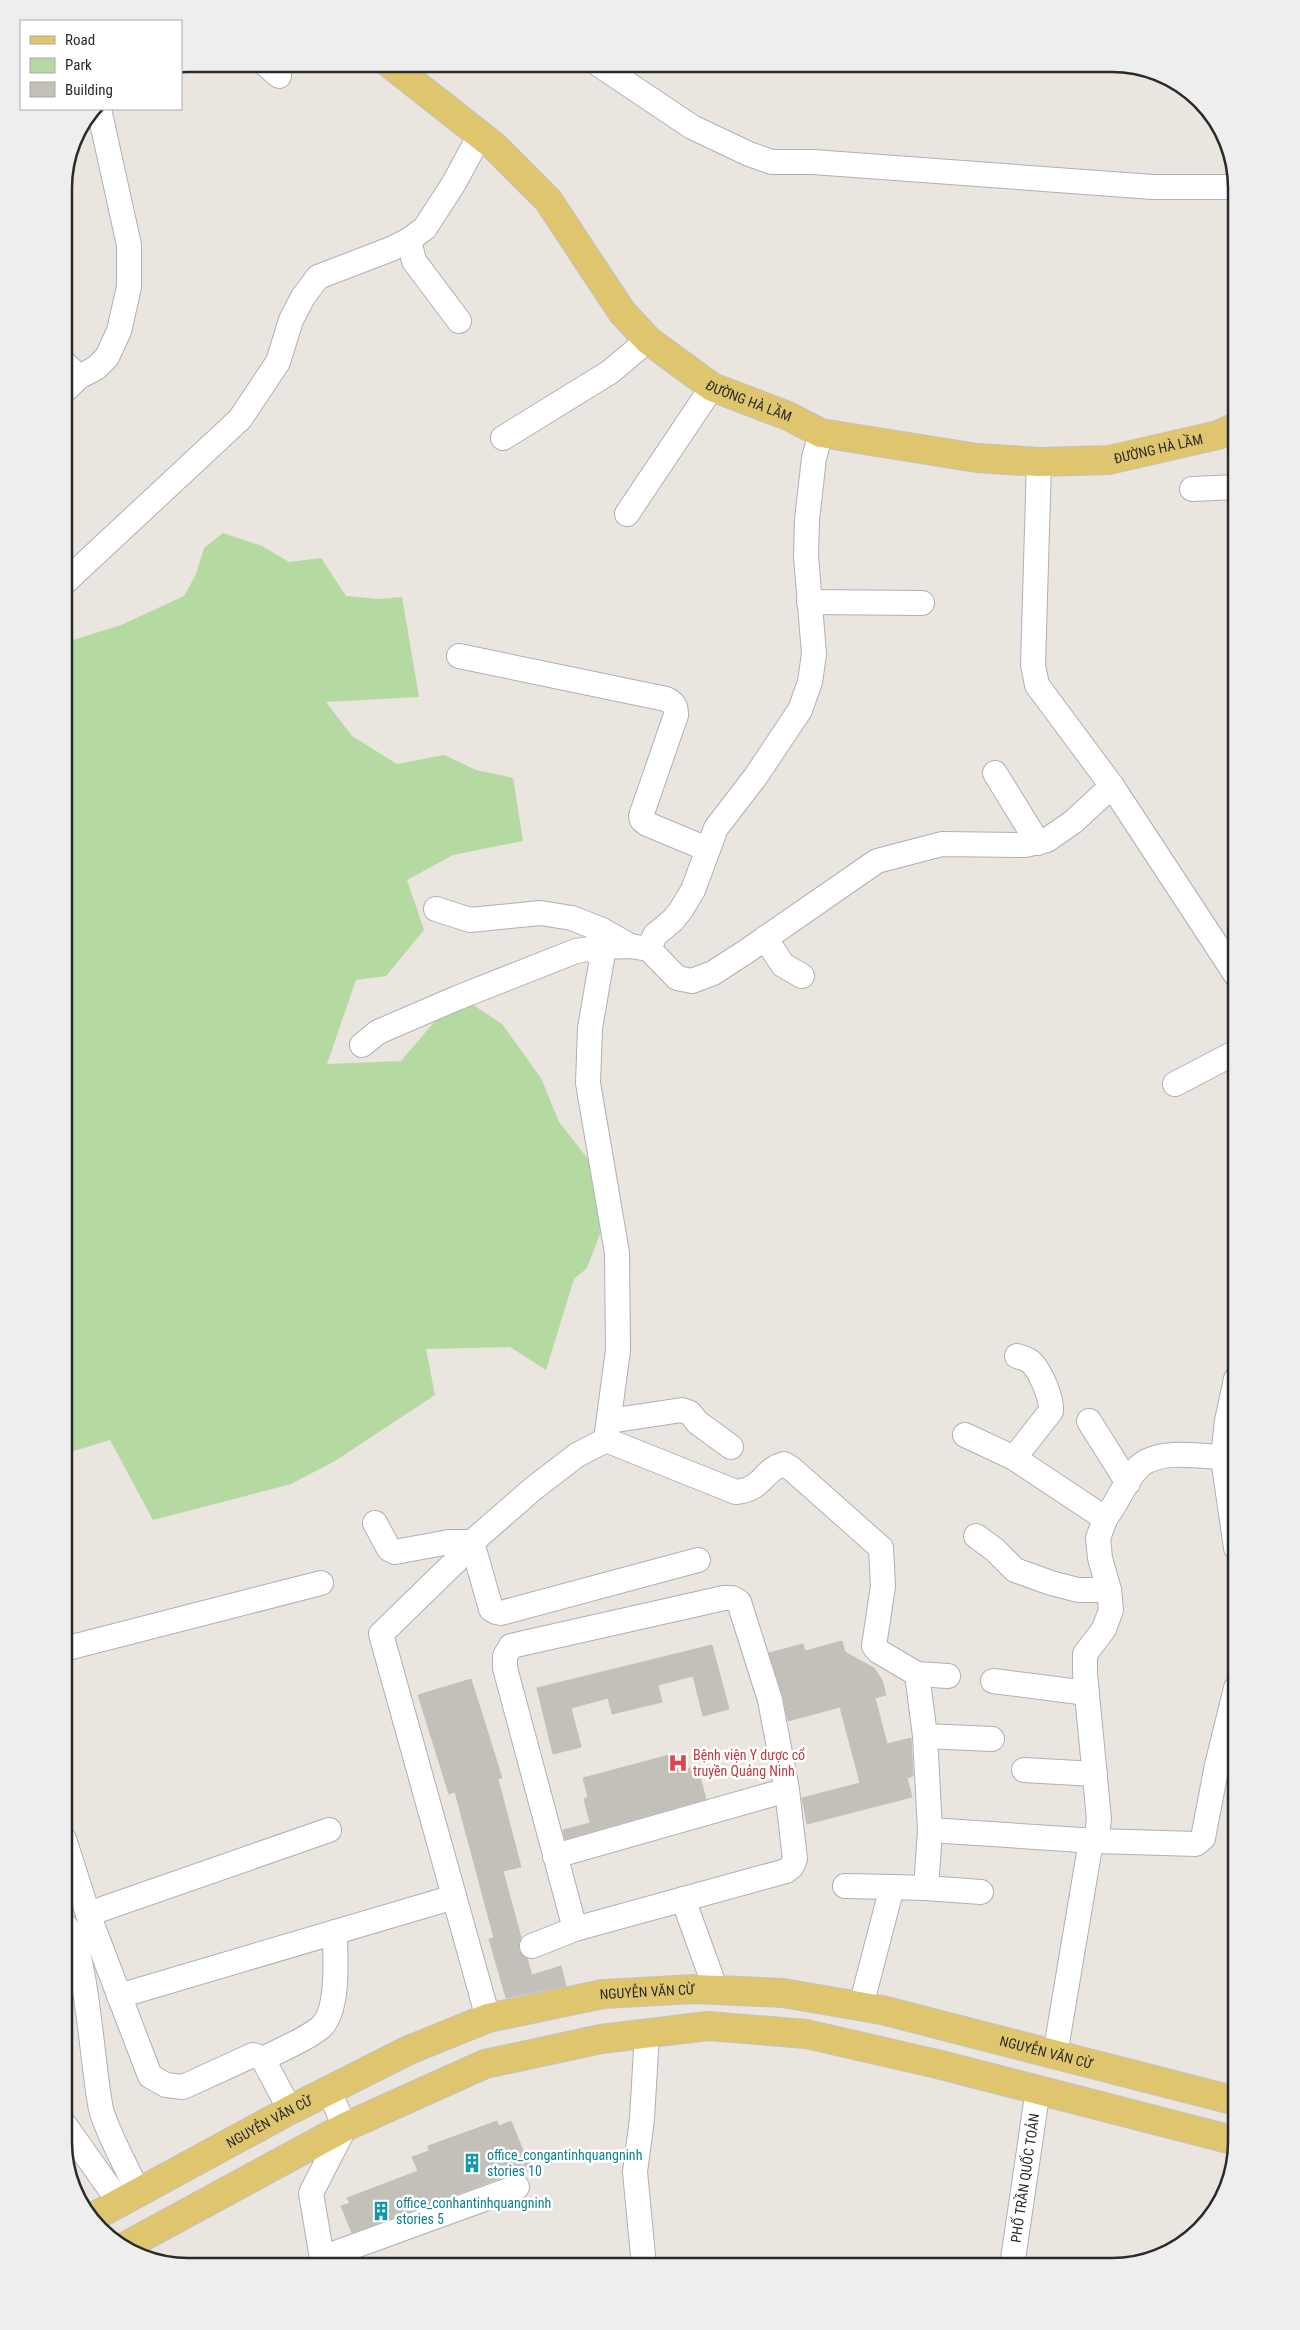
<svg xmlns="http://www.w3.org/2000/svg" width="1300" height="2330" viewBox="0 0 1300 2330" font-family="'Roboto Condensed',sans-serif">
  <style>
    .green { fill: #b4daa1 }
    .building { fill: #c3bfb9; stroke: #c5c0b8 }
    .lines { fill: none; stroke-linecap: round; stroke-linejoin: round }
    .minor-casing { stroke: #aeb0b9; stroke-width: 26 }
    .major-casing { stroke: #c3c3c3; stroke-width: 30 }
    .minor { stroke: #fff; stroke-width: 24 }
    .major { stroke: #dfc56e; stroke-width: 28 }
    .labels { text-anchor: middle; stroke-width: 5; stroke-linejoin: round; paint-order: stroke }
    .street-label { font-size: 14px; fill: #2a2a2a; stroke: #fff }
    .health-label { font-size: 14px; fill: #be3a42; stroke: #fff; text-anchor: start }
    .culture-label { font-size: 14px; fill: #0d838f; stroke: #fff; text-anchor: start }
    .rim { fill: none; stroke: #2a2a2a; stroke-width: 2.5 }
  </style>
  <rect width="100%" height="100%" fill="#eae5de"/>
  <polygon class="green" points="223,533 262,546 289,562 321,558 346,596 378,599 402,597 419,697 326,702 352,736 397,764 444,755 476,770 513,778 523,841 453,855 407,880 424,930 386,976 356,980 327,1064 401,1061 435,1021 463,998 502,1024 541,1078 559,1122 595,1168 600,1234 587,1268 574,1279 546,1370 510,1347 426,1349 435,1395 335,1461 291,1484 153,1520 110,1440 64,1454 64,643 121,625 184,596 196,574 204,548"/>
  <g class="building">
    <polygon points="842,1641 845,1652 874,1668 882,1680 886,1695 875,1698 887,1744 911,1738 913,1776 907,1778 912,1797 807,1824 802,1798 860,1783 840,1707 788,1721 783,1696 769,1653 803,1644 805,1651"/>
    <polygon points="712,1645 729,1709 703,1716 693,1676 658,1685 662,1702 612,1714 608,1698 571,1708 581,1747 553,1754 537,1688"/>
    <polygon points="471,1679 502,1778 498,1779 521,1867 503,1871 521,1937 519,1944 519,1951 527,1958 532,1975 561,1966 566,1986 506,1998 489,1939 494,1938 455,1792 449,1794 418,1695"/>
    <polygon points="673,1754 678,1771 697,1766 706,1799 565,1839 563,1830 590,1823 584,1799 588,1797 583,1778"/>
    <polygon points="497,2121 499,2126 511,2121 531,2170 512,2174 352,2233 341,2206 350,2203 347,2198 418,2171 412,2157 429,2151 428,2146"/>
  </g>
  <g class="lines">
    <defs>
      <g id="minor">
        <polyline points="265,64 279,76"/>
        <polyline points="598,64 692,127 749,154 772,162 813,162 1153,187 1236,187"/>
        <polyline points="409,240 414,261 459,321"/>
        <polyline points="64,363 79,377"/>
        <polyline points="64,391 79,377 96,368 107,357 119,331 129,287 129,245 99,109"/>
        <polyline points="503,438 610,372 648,340"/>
        <polyline points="1039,462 1033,665 1037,685 1112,786 1236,975"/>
        <polyline points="1192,489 1236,487"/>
        <polyline points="627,514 712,387"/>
        <polyline points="64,583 240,419 278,362 291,320 303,297 318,277 391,249 409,240 425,228 454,183 480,135"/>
        <polyline points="809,602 922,603"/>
        <path d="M459 656 666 699C674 703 676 706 676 715L641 816 642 820 647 824 707 849"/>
        <polyline points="995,773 1038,843"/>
        <polyline points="436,909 470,920 540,913 572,918 602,930 630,946"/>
        <polyline points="765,938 783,965 802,976"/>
        <polyline points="649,949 677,978 692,981 713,973 747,951 877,861 942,844 1025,845 1047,840 1073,822 1112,786"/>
        <polyline points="362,1045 378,1032 457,998 576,951 604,947"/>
        <polyline points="1175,1084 1236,1052"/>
        <polyline points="609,1421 682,1410 690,1413 697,1422 731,1447"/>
        <polyline points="1089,1421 1128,1483"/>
        <path d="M965 1435 1014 1458 1100 1515 1106 1517C1118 1503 1127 1476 1141 1465 1163 1447 1209 1458 1236 1458"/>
        <path d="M606 1440 736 1492C764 1489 762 1470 784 1464L792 1469 881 1548 883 1586 874 1646 878 1651 917 1674 925 1736 930 1830 926 1888 892 1887 861 2006"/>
        <path d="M1014 1458 1051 1411C1052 1398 1041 1373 1032 1363 1028 1359 1022 1358 1017 1356"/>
        <polyline points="375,1523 389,1549 395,1552 449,1542 472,1542 491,1609 496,1612 501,1613 698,1560"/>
        <polyline points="976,1536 995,1550 1015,1570 1051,1583 1078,1590 1109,1590"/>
        <polyline points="1236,1548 1223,1458 1227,1421 1236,1379"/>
        <polyline points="64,1649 321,1583"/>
        <polyline points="917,1674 948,1676"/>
        <polyline points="993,1681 1087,1693"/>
        <polyline points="925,1736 992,1739"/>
        <polyline points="1024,1770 1095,1774"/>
        <polyline points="930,1830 1096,1841 1196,1844 1203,1838 1217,1765 1236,1688"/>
        <polyline points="64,1839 88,1914 150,2076 166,2085 183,2087 253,2055 263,2059 290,2110"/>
        <polyline points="1096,1841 1099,1819 1085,1674 1085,1654 1104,1629 1111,1610 1109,1590 1100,1558 1098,1538 1106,1517"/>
        <polyline points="555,1856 787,1790"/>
        <polyline points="845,1886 892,1887"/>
        <polyline points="926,1888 981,1892"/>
        <polyline points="683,1899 716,1990"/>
        <polyline points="88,1914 329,1830"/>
        <path d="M64 1925C87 1938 93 2082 102 2113 111 2140 127 2167 138 2193"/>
        <polyline points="532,1946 575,1929 786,1871 792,1866 795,1859 787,1790 770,1700 739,1602 732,1598 724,1598 511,1646 505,1656 505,1668 575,1929"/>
        <polyline points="119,1996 454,1897"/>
        <polyline points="488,2018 381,1634 455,1562 472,1542 534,1488 577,1455 606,1440 618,1350 617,1253 588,1083 590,1028 604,947 630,946 649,949 655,935 673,920 681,910 693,890 716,828 756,776 800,710 810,682 814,654 806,556 807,520 814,458 821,433"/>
        <polyline points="1055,2055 1091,1841"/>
        <path d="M263 2059C280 2050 305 2040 320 2028 340 2011 335 1957 335 1932"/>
        <polyline points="64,2124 120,2203"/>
        <polyline points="322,2258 517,2187"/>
        <polyline points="325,2266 322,2258 311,2193 345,2127 329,2091"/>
        <polyline points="644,2266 635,2172 642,2119 647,2033"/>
        <path id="s1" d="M1012 2266 1038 2089"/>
      </g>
      <g id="major">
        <path id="s2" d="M390 64 494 146 548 200 622 312 648 340 712 387 788 416 821 433 977 458 1039 462 1109 460 1218 435 1236 427"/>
        <path id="s3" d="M95 2216 290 2110 409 2050 488 2018 603 1994 695 1989 783 1993 882 2010 1236 2101"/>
        <polyline points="124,2247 345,2127 485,2064 601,2039 708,2026 806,2034 937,2064 1236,2141"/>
      </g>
    </defs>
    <use href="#minor" class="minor-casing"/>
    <use href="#major" class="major-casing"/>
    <use href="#minor" class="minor"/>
    <use href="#major" class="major"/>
  </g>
  <defs>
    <symbol id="hospital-bare" viewBox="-9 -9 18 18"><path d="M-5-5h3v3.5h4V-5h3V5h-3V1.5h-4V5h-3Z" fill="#e0444e" stroke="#fff" stroke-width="2.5" paint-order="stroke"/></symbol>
    <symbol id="building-bare" viewBox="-9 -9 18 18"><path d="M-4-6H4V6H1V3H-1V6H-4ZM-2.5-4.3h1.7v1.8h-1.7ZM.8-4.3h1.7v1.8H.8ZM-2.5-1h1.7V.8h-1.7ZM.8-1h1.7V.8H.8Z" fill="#0f9aa8" stroke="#fff" stroke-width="2.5" paint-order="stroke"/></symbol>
  </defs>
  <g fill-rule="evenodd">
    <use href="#hospital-bare" x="664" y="1749" width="28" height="28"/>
    <use href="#building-bare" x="458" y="2149" width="28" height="28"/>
    <use href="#building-bare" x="367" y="2197" width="28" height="28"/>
  </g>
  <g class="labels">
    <g class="street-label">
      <text dy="5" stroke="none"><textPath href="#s2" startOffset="500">ĐƯỜNG HÀ LẦM</textPath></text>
      <text dy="5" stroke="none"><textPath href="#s2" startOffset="920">ĐƯỜNG HÀ LẦM</textPath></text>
      <text dy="5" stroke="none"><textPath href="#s3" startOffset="602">NGUYỄN VĂN CỪ</textPath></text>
      <text dy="5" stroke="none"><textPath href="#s3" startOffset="1008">NGUYỄN VĂN CỪ</textPath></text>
      <text dy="5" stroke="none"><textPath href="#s3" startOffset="198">NGUYỄN VĂN CỪ</textPath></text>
      <text dy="5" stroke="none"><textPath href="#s1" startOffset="89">PHỐ TRẦN QUỐC TOẢN</textPath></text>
    </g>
    <g class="health-label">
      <text x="693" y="1760">Bệnh viện Y dược cổ<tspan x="693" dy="16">truyền Quảng Ninh</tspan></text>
    </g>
    <g class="culture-label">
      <text x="487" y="2160">office_congantinhquangninh<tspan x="487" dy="16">stories 10</tspan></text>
      <text x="396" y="2208">office_conhantinhquangninh<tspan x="396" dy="16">stories 5</tspan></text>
    </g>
  </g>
  <path d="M0 0H1300V2330H0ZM188 72H1112A116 116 0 0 1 1228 188V2142A116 116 0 0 1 1112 2258H188A116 116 0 0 1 72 2142V188A116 116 0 0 1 188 72Z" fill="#eee" fill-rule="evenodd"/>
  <path class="rim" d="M188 72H1112A116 116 0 0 1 1228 188V2142A116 116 0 0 1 1112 2258H188A116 116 0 0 1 72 2142V188A116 116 0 0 1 188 72Z"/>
  <rect x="20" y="20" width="162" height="90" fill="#ffffff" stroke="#aaaaaa"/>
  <rect x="30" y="36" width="25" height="8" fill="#dfc56e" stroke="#aaaaaa"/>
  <text x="65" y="45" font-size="15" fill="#2a2a2a">Road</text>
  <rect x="30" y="58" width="25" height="15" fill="#b4daa1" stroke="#aaaaaa"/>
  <text x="65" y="70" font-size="15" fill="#2a2a2a">Park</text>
  <rect x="30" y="82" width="25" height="15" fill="#c3bfb9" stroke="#aaaaaa"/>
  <text x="65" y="95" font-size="15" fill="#2a2a2a">Building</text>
</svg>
